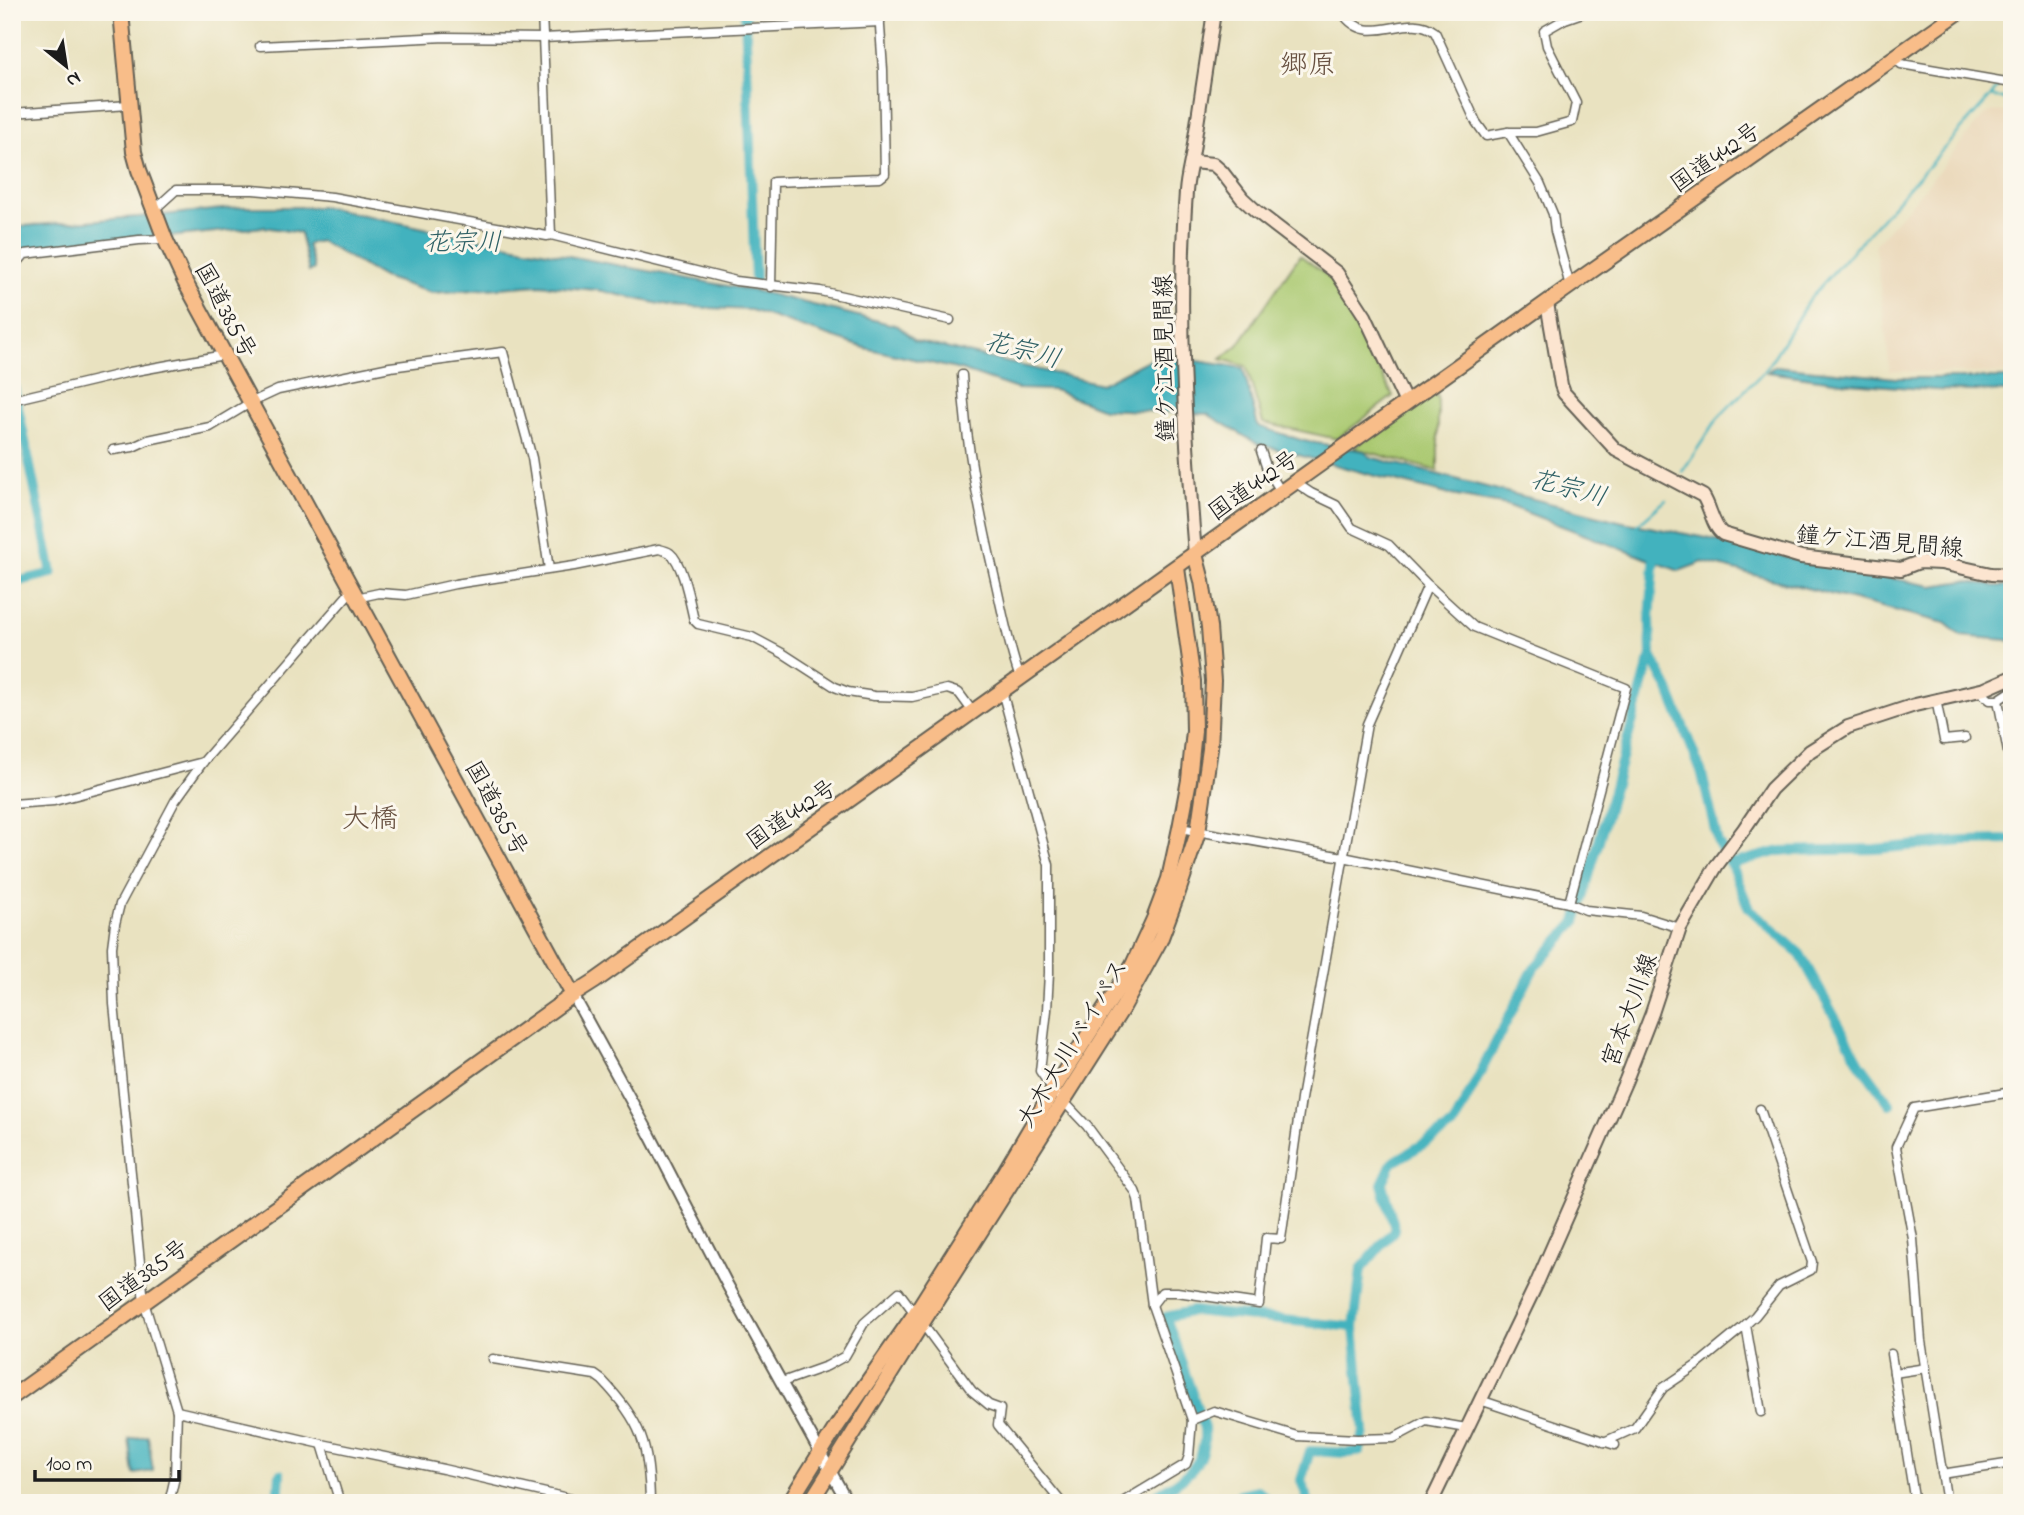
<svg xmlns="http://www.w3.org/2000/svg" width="2024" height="1515" viewBox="0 0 2024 1515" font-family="'Indie Flower','Klee One',sans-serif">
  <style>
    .built { fill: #ead8ba }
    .green { fill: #aac971; stroke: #637246; stroke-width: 2 }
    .water { fill: #43b2be; stroke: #30676d; stroke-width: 2 }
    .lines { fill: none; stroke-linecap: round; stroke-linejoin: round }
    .stream { stroke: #43b2be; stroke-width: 2.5 }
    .canal { stroke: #43b2be; stroke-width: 10 }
    .minor-casing { stroke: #646155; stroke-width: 11 }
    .tertiary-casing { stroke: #646155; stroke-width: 14 }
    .secondary-casing { stroke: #646155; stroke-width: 16 }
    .trunk-casing { stroke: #646155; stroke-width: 18 }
    .minor { stroke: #fff; stroke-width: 8 }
    .tertiary { stroke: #fff; stroke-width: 10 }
    .secondary { stroke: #fce5d0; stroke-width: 12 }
    .trunk { stroke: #f8bd89; stroke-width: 14 }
    .labels { text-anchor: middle; stroke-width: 6; stroke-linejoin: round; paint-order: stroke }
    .street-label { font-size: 24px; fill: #1c1c1c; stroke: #fbf7ec }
    .water-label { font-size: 26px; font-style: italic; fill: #2e6065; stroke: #fbf7ec }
    .quarter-label { font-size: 28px; fill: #685141; stroke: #fbf7ec }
  </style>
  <rect width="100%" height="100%" fill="#fbf7ec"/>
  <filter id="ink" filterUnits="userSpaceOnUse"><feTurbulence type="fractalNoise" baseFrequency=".0143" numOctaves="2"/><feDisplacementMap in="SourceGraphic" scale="14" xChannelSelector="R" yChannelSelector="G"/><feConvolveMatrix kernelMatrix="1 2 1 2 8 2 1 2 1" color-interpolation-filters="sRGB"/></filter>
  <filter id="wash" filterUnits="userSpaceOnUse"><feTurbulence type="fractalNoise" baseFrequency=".00686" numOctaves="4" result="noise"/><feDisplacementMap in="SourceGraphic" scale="28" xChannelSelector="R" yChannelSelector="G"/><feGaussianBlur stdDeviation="1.57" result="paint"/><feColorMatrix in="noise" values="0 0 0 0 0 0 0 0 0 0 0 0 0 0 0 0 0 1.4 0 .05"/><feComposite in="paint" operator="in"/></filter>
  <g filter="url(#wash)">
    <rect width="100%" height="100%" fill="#e9e2c0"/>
    <polygon class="built" points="1994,111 2012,112 2012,374 1890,371 1875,244 1913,202 1984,115"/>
    <g class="green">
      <polygon points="1300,255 1333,280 1393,396 1337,439 1263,423 1246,366 1221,359 1238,345"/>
      <polygon points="1420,393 1438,396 1438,471 1354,448"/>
    </g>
    <g class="water">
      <polygon points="242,207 326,207 447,233 765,293 898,326 915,341 1101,384 1158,355 1243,368 1258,426 1304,441 1365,451 1370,457 1623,522 1702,537 1822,565 1932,586 1965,581 1995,586 2012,586 2012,642 2007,640 1961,636 1945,623 1703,562 1679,571 1507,505 1451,495 1368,474 1258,444 1207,414 1103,409 1054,390 1017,389 961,370 865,348 751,310 669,306 597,290 539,285 432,293 383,277 320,241 307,244 314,269 309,272 300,233 264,227 23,252 12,265 12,227 163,215"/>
      <polygon points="1775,366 1896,378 2012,378 2012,392 1935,390 1850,383 1767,372"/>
      <polygon points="148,1436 153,1471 134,1474 129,1439"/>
    </g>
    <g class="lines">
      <g class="stream">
        <polyline points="2004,78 2012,68"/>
        <polyline points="1991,96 2012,102"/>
        <polyline points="1682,472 1718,418 1767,368 1810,298 1991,96 2000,83"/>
        <polyline points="1636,526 1666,500"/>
      </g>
      <g class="canal">
        <polyline points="745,12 755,278"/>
        <polyline points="12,378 52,573 12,583"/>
        <polyline points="1655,552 1650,619 1651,656 1669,690 1702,774 1718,843 1731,864 1749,908 1800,954 1860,1063 1890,1104"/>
        <polyline points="1731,864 1780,851 1875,849 1963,841 2012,840"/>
        <polyline points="278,1503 280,1474"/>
        <path d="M1142 1503C1174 1483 1208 1473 1204 1428L1166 1317 1193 1311 1354 1327"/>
        <polyline points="1233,1503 1240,1494 1257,1490 1272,1503"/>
        <polyline points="1309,1503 1301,1480 1310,1451 1347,1453 1360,1451 1364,1431 1354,1327 1361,1269 1395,1229 1382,1184 1392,1163 1453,1126 1534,968 1576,922 1651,656"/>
      </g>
    </g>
  </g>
  <g filter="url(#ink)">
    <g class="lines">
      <defs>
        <g id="minor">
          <polyline points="542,12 551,235"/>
          <path d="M1342 12C1368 52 1406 9 1435 32L1476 122 1486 136 1508 132H1536L1572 122 1576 103 1547 46 1544 31 1565 19 1585 12"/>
          <polyline points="260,46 445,37 543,38 880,22"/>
          <polyline points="1895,58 1901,64 2012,83"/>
          <polyline points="12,113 129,105"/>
          <polyline points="1508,132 1540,183 1553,214 1555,231 1570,286"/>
          <polyline points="155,209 176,190 253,190 332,197 547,236 551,235 736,281 820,291 950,320"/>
          <polyline points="12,269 25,254 139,240 165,239"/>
          <polyline points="771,287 773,182 880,178 885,174 883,70 879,12"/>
          <path d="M962 375C965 442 979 509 994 575 1002 609 1008 645 1020 678"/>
          <polyline points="12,400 130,372 224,355"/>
          <polyline points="113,450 133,447 148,440 210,427 250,403 278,390 390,367 503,352 532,458 549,569"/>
          <polyline points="1261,451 1267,469 1282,493"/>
          <polyline points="1296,483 1311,493 1336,505 1352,528 1389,545 1428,585 1474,627 1626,688 1569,903"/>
          <path d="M356 598 379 593 406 595 455 584 574 566 659 549C663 550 667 551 670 553 683 563 690 604 694 620L698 624 752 637 784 654 835 687 848 692 874 696 912 697 947 689 959 693 973 712"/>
          <polyline points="1985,689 1984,695 1990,700 1998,700 2012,691"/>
          <polyline points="1002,691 1049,865 1049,973 1047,1010 1040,1071 1053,1090 1087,1126 1135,1191 1138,1199 1152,1305 1192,1420 1189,1456 1186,1464 1121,1503"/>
          <polyline points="1936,699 1944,740 1965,738"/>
          <polyline points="1998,700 2012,773"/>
          <polyline points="12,804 54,801 203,762"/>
          <polyline points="1180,828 1343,857 1569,903 1586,910 1641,916 1680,928"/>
          <polyline points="1152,1305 1162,1292 1177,1292 1259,1304 1266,1238 1281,1239 1301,1099 1367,724 1428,585"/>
          <polyline points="1746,1325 1761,1412"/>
          <polyline points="1891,1354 1915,1503"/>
          <path d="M493 1359 595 1375 602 1380C642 1422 649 1445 650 1503"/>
          <polyline points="1894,1373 1926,1368"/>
          <polyline points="782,1382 827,1366 845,1356 864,1323 899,1292 972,1391 989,1405 1000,1409 998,1425 1062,1503"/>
          <polyline points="1480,1400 1615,1445"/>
          <polyline points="177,1411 322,1444 443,1469 589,1503"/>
          <polyline points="1192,1420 1214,1411 1297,1436 1357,1439 1394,1438 1426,1421 1466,1428"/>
          <polyline points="1604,1442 1635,1428 1663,1388 1697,1365 1742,1328 1755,1316 1779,1286 1811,1270 1812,1262 1760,1109"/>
          <polyline points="322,1444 340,1503"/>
          <polyline points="1942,1474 2012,1463"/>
          <polyline points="169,1503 175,1477 177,1411 144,1302 114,1004 112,947 115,924 120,904 175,801 203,762 352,590"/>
          <polyline points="1947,1503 1921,1341 1913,1239 1896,1147 1914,1108 2012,1092"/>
        </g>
        <polyline id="tertiary" points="573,995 650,1135 728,1286 848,1503"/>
        <g id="secondary">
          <polyline points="1192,162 1213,164 1222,172 1242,198 1256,211 1337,273 1365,316 1406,403"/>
          <path d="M1547 303 1561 385 1564 393 1616 450 1703 496C1711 508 1712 526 1723 534L1801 557 1901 569 1919 562 1941 563 1991 574 2012 575"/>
          <path d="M1195 554C1185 432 1177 313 1186 192 1187 176 1192 160 1194 144 1201 100 1207 56 1214 12"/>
          <polyline points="1431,1503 1536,1285 1626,1080 1652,1013 1680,928 1717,865 1744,829 1771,789 1810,751 1848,727 1915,705 1985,689 2012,677"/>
        </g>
        <g id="trunk">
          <polyline points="121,12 134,152 139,170 165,239 185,282 573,995"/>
          <polyline points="12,1397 573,995 595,981 1570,286 1959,12"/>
          <polyline points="789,1503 837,1426 915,1314 1004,1173 1053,1090 1133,965 1154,919 1169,879 1180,828 1189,780 1194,731 1193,681 1177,568"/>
          <polyline points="810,1503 922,1323 1123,1007 1160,940 1178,892 1198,832 1210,749 1213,681 1209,627 1202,581 1195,554"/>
        </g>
      </defs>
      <use href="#minor" class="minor-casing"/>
      <use href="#tertiary" class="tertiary-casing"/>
      <use href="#secondary" class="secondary-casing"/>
      <use href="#trunk" class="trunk-casing"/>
      <use href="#minor" class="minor"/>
      <use href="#tertiary" class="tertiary"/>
      <use href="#secondary" class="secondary"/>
      <use href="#trunk" class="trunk"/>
    </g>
  </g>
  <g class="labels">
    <g class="street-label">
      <text transform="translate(1715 157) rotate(-35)" y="8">国道442号</text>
      <text transform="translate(226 310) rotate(62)" y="8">国道385号</text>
      <text transform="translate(1164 358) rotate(-91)" y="8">鐘ケ江酒見間線</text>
      <text transform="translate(1253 485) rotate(-35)" y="8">国道442号</text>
      <text transform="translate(1880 541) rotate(5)" y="8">鐘ケ江酒見間線</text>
      <text transform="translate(497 808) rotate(61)" y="8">国道385号</text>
      <text transform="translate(791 814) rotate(-35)" y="8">国道442号</text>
      <text transform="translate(1629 1010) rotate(-70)" y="8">宮本大川線</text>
      <text transform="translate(1072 1043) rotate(-59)" y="8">大木大川バイパス</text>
      <text transform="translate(143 1275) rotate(-36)" y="8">国道385号</text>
    </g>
    <g class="water-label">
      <text x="463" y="250">花宗川</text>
      <text transform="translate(1023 349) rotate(15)" y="9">花宗川</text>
      <text transform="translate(1569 487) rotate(15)" y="9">花宗川</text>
    </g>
    <g class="quarter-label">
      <text x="1308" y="73">郷原</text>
      <text x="370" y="827">大橋</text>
    </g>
  </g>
  <rect width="2024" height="1515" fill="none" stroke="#fbf7ec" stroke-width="42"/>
  <g transform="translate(66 66) rotate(150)" stroke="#fbf7ec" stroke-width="5" paint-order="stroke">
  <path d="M0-5L12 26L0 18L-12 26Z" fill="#1c1c1c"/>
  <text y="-10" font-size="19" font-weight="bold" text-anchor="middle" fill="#1c1c1c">N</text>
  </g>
  <path d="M35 1470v10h144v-10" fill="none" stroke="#1c1c1c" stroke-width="3.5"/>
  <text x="46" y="1470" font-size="21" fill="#1c1c1c" stroke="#fbf7ec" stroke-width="5" paint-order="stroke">100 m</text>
</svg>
